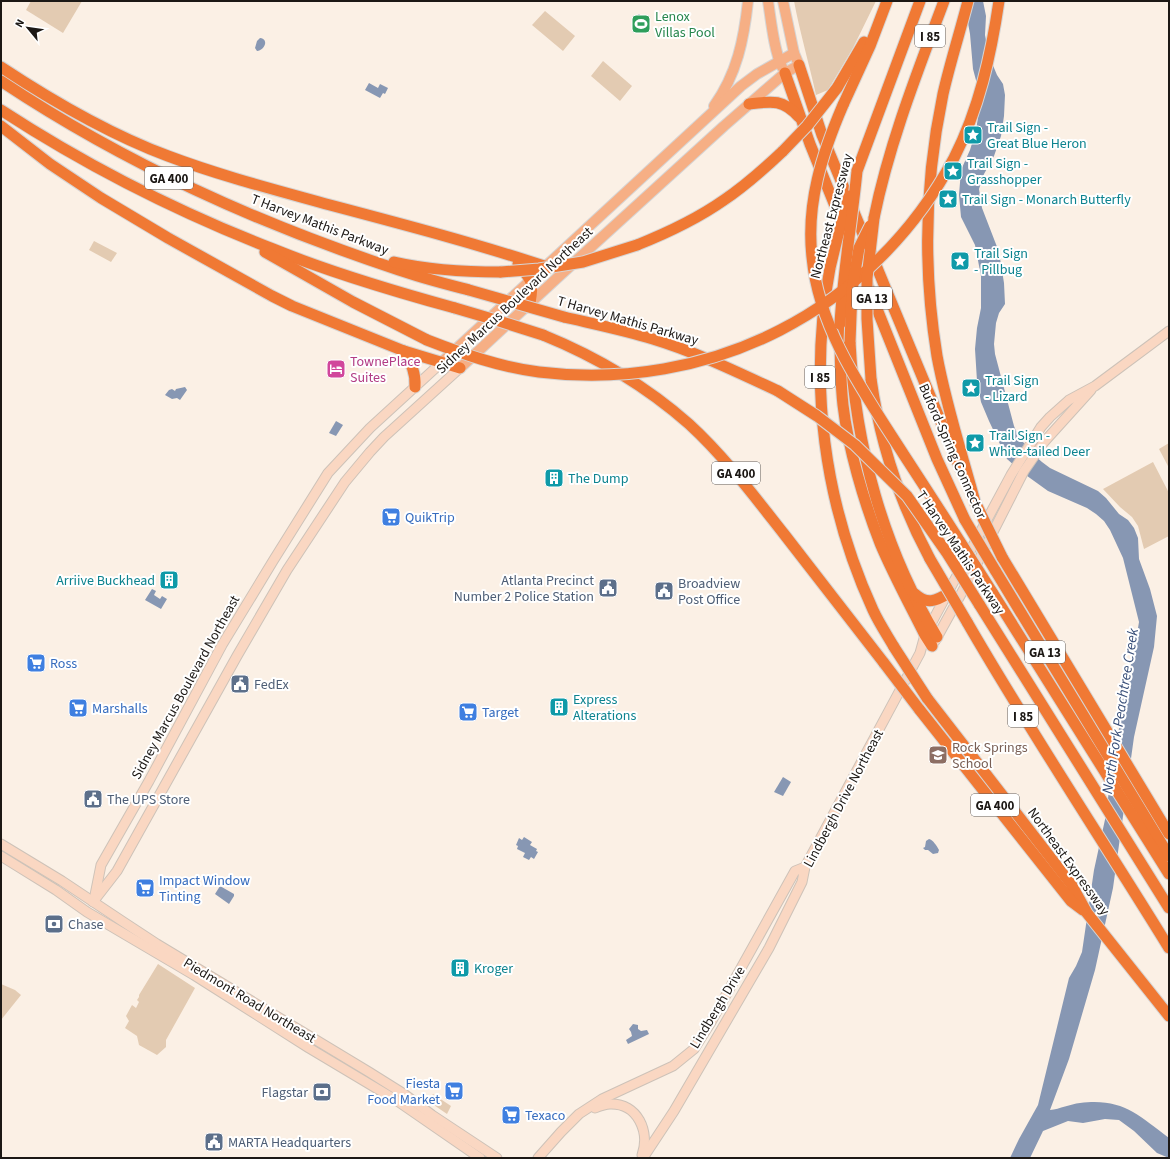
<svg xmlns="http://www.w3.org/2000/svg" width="1170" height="1159" viewBox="0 0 1170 1159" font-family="'Source Sans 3',sans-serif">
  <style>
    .green { fill: #e3cbb2 }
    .water { fill: #8797b3 }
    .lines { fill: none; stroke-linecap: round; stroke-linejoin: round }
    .secondary-casing { stroke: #cdc2b8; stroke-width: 11 }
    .primary-casing { stroke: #d6d5d5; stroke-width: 12 }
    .motorway-casing { stroke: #d6d5d5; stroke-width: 13 }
    .secondary { stroke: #fad7c2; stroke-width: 9 }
    .primary { stroke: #f6af85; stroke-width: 10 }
    .motorway { stroke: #f07934; stroke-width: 11 }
    .motorway-bridge-casing { stroke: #d6d5d5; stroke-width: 13; stroke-linecap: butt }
    .motorway-bridge { stroke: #f07934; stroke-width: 11 }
    .labels { text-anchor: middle; stroke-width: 4; stroke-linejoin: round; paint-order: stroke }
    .shield { fill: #fff; stroke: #605d5b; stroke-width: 1 }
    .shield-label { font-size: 13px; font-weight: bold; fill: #1c1815 }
    .leisure-label { font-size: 14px; fill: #27864d; stroke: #fff; text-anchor: start }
    .culture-label { font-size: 14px; fill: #0d838f; stroke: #fff; text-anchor: start }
    .street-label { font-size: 14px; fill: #1c1815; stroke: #fff }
    .hotel-label { font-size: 14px; fill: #b23c85; stroke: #fff; text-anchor: start }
    .shop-label { font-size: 14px; fill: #366cbe; stroke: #fff; text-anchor: start }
    .service-label { font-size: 14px; fill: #4e5e75; stroke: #fff; text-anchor: start }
    .education-label { font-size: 14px; fill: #785e54; stroke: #fff; text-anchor: start }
    .water-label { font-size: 15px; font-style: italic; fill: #374d77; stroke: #fff }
  </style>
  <rect width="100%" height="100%" fill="#fbf0e5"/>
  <g class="green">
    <polygon points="31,1 82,1 63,33 26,10"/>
    <path d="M794 1H876L853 48 828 90 816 95C809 63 800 33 794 1Z"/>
    <polygon points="545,11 575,36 563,51 532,25"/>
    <polygon points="603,61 632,86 620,101 591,76"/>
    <polygon points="94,241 117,253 111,262 89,250"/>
    <polygon points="1169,443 1169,468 1159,449"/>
    <polygon points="1153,462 1169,493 1169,536 1144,549 1138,526 1132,517 1120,507 1103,489"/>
    <polygon points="158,964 195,988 166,1040 166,1047 157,1055 139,1045 137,1036 125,1028 129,1021 126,1016 132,1005 136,1008 139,1002 137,1000 139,997 139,995"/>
    <polygon points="1,984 15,990 21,995 1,1020"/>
    <polygon points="433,1094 451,1106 447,1114 428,1101"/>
  </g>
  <g class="water">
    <path d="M964 1H983L986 16 985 35 989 56 997 75 1003 84 1005 95 1004 116 1001 136 994 156 984 174 979 189 982 208 999 252 1004 283 1005 304 999 313 996 323 994 344 995 354 1014 426 1018 436 1034 455 1042 462 1050 468 1098 491 1106 498 1119 514 1128 520 1134 528 1138 538 1139 559 1150 589 1157 616 1154 647 1134 737 1113 888 1095 970 1069 1059 1050 1110C1060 1109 1070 1104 1080 1103 1122 1098 1137 1114 1169 1138V1158L1157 1153 1134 1131 1119 1120 1105 1119 1083 1123 1068 1121 1043 1131 1030 1158H1010L1019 1139 1038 1105 1069 978 1076 966 1082 952 1094 870 1106 815 1114 749 1121 721 1122 700 1134 652 1139 622 1123 558 1110 530 1104 521 1096 514 1087 508 1048 491 1023 473 1007 459 989 421 981 402 977 381 975 349 977 328 981 308V276L975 245 961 217 959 195 961 170 970 150 976 130 981 99 973 69 970 34Z"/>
    <polygon points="639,14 643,17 643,23 650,28 647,32 642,33 639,30 638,24 635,19 636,16"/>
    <path d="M260 38C269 39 265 50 257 51L255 48 257 41Z"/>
    <polygon points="369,83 378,88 380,84 388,88 385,94 383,93 380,98 365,90"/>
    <polygon points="185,387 187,390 180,400 177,398 172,399 165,395 169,390 172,389 175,391 176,389"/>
    <polygon points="336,421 343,425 336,436 329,433"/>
    <polygon points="152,589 156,591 154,595 160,599 162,596 167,599 161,609 145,600"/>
    <polygon points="783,777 791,782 783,796 774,792"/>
    <polygon points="524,837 532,842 530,845 537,849 536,851 538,852 534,859 531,857 529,860 523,857 525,853 517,849 518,846 516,845 519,838 522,840"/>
    <path d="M929 839C933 840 937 846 939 850L938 853 933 854 928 850H925L923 848 925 847 926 841Z"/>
    <polygon points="220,886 234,894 234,896 229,904 215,894"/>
    <polygon points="633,1024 638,1025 638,1029 641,1031 647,1030 649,1034 628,1044 626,1040 632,1036 631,1032 629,1029"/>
  </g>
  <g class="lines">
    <defs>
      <g id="secondary">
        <polyline points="935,641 966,585 1024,471 1044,442 1091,390"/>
        <polyline points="1,844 62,881 122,921 157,944 369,1072 404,1094 432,1115 497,1158"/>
        <polyline points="1,856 56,890 87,912 194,975 309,1048 396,1100 480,1158"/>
        <polyline points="94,900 101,865 149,781 222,645 273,561 328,473 370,428 441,363"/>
        <polyline points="93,902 117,871 237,656 287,570 345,482 370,452 384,437 460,368"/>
        <path d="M595 1108C600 1106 605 1104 610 1104 638 1103 650 1132 642 1155"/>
        <polyline points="538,1158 561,1132 579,1114 602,1099 673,1066 694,1049 711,1022 795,871 805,867"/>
        <polyline points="643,1158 674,1111 769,948 802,882 805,867 920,653 925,635 1011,475 1041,427 1050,417 1069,400 1095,386 1169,331"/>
      </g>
      <g id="primary">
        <path d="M768 1C771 20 774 51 782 67"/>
        <path d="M714 106C737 74 744 39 748 1"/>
        <polyline points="441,363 741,86 757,74 794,53"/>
        <polyline points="460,368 556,279 724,126 785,73 799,65 794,53 783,1"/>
      </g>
      <g id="motorway">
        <path d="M968 1C960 32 950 63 943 94 925 180 923 270 937 356 946 405 962 454 975 502"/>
        <polyline points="799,65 822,135 960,468"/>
        <path d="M1 67C54 102 109 134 168 156 221 176 276 190 330 205 402 224 474 243 544 266"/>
        <polyline points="785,73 810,144 859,265"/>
        <path d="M1 81C126 164 257 223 399 270 422 278 446 284 469 290"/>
        <polyline points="837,88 864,42"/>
        <path d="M749 104C772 101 783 99 799 117"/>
        <polyline points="843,105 870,46 887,1"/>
        <path d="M1 110C87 166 178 212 273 249 332 273 393 291 455 308"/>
        <polyline points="1,126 50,164 101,198 168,238 272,296 292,306 404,351 460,368"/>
        <polyline points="857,171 920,1"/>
        <path d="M874 218C889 144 917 73 944 1"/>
        <path d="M637 245C667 233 697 219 724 200 745 186 764 169 783 151"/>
        <polyline points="265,252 353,302 427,340"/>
        <path d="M394 262C429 270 465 272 501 272"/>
        <path d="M518 264C532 280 534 282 530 303"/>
        <path d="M830 268C808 384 824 503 873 610 879 623 887 635 894 647"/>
        <polyline points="867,284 937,459 965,520"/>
        <path d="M564 317C594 324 624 330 653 339 696 352 737 372 778 391"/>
        <path d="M840 324C840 351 840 378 843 405 848 448 864 502 880 543 893 574 910 605 925 635L932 646"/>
        <path d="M543 335C597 357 646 386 689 424 725 457 754 496 784 534 817 577 851 620 884 663"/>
        <path d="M850 342C855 445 883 548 937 637"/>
        <path d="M404 351C411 363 416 373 415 387"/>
        <path d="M871 379C880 443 900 503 930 559"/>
        <polyline points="1002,557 1169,834"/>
        <polyline points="995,570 1169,856"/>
        <polyline points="992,592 1169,874"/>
        <path d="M915 594C927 605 936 601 949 593"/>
        <polyline points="979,604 1169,908"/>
        <path d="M967 622C1031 733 1102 839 1169 948"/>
        <polyline points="927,698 1071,884 1087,913 1169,1016"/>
        <polyline points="919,709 1071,901 1083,910"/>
      </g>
    </defs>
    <use href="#secondary" class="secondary-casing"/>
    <use href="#primary" class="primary-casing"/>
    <use href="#motorway" class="motorway-casing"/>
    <use href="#secondary" class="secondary"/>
    <use href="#primary" class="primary"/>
    <use href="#motorway" class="motorway"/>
    <defs>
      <g id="motorway-bridge">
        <path d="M843 105C822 154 806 203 812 257 819 331 865 394 904 455 934 501 963 546 992 592"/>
        <polyline points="783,151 807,126 837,88"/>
        <polyline points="830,268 838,235 849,196"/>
        <polyline points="501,272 539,269 583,262 637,245"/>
        <polyline points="469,290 564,317"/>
        <polyline points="455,308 499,321 543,335"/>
        <path d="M840 324C843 272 852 222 857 171"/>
        <path d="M427 340C463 354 500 367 539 372 709 393 873 311 954 158 979 109 991 55 999 1"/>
        <polyline points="850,342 852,290 859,248 870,226"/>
        <polyline points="871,379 867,319 867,278 874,218"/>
        <polyline points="778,391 817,416 855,445 907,496 947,553 979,604"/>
        <polyline points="975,502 1002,557"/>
        <polyline points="965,520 995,570"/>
        <polyline points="930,559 967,622"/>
        <polyline points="894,647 927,698"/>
        <polyline points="884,663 919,709"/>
      </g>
    </defs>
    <use href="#motorway-bridge" class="motorway-bridge-casing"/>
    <use href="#motorway-bridge" class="motorway-bridge"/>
  </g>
  <defs>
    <symbol id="stadium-square" viewBox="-11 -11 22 22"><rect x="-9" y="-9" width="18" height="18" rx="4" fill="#2e9e5b" stroke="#fff"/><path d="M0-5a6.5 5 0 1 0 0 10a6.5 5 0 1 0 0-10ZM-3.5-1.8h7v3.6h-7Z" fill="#fff"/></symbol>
    <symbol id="sight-square" viewBox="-11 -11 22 22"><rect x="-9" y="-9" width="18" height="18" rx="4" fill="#0f9aa8" stroke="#fff"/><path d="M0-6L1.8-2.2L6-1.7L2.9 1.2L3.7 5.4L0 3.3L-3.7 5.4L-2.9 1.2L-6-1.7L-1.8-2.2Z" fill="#fff"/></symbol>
    <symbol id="hotel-square" viewBox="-11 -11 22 22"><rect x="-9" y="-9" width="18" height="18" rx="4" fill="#d1479c" stroke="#fff"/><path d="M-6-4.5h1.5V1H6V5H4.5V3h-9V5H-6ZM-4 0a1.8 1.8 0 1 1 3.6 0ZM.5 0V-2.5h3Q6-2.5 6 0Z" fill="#fff"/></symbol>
    <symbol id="building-square" viewBox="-11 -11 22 22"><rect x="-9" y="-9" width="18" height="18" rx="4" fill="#0f9aa8" stroke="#fff"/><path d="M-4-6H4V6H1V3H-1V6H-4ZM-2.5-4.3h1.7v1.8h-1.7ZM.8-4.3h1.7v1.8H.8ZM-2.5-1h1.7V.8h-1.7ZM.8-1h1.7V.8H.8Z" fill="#fff"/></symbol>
    <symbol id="supermarket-square" viewBox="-11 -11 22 22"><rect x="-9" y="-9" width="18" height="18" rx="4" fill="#3f7fe0" stroke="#fff"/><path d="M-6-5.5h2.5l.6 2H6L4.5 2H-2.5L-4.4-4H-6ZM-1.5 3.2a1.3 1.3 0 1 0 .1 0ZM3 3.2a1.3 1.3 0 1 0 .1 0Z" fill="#fff"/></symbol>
    <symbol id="civic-square" viewBox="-11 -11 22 22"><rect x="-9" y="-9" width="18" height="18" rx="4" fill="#5c6f8a" stroke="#fff"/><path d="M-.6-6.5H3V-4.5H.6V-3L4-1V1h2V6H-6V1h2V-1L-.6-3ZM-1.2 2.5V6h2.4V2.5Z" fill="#fff"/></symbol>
    <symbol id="school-square" viewBox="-11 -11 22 22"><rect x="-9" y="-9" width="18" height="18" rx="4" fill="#8d6e63" stroke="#fff"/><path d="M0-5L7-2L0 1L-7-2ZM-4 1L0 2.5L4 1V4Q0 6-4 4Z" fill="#fff"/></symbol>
    <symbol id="bank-square" viewBox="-11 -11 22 22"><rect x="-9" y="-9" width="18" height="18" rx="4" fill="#5c6f8a" stroke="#fff"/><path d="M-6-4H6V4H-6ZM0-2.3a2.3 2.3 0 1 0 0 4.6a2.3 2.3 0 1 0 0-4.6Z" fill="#fff"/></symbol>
  </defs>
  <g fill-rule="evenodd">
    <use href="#stadium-square" x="630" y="13" width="22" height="22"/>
    <use href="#sight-square" x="962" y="124" width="22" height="22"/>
    <use href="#sight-square" x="942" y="160" width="22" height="22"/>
    <use href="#sight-square" x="937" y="188" width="22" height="22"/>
    <use href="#sight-square" x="949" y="250" width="22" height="22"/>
    <use href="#hotel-square" x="325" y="358" width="22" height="22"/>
    <use href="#sight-square" x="960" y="377" width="22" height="22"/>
    <use href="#sight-square" x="964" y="432" width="22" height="22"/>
    <use href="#building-square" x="543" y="467" width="22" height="22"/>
    <use href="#supermarket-square" x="380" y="506" width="22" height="22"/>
    <use href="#building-square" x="158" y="569" width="22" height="22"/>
    <use href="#civic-square" x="597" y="577" width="22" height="22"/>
    <use href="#civic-square" x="653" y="580" width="22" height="22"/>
    <use href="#supermarket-square" x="25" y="652" width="22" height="22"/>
    <use href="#civic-square" x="229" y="673" width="22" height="22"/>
    <use href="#building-square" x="548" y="696" width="22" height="22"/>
    <use href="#supermarket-square" x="67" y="697" width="22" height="22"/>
    <use href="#supermarket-square" x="457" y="701" width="22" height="22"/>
    <use href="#school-square" x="927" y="744" width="22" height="22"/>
    <use href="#civic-square" x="82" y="788" width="22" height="22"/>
    <use href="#supermarket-square" x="134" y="877" width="22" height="22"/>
    <use href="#bank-square" x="43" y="913" width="22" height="22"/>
    <use href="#building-square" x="449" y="957" width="22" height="22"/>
    <use href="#supermarket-square" x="443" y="1080" width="22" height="22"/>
    <use href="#bank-square" x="311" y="1081" width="22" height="22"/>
    <use href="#supermarket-square" x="500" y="1104" width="22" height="22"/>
    <use href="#civic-square" x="203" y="1131" width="22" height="22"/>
  </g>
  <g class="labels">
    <g class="shield">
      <rect x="915" y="25" width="30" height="22" rx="3"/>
      <rect x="145" y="167" width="48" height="22" rx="3"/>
      <rect x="852" y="287" width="40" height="22" rx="3"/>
      <rect x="805" y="366" width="30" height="22" rx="3"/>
      <rect x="712" y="462" width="48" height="22" rx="3"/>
      <rect x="1025" y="641" width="40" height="22" rx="3"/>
      <rect x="1008" y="705" width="30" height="22" rx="3"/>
      <rect x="971" y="794" width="48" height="22" rx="3"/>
    </g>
    <g class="shield-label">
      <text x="930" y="41">I 85</text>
      <text x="169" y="183">GA 400</text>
      <text x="872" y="303">GA 13</text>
      <text x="820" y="382">I 85</text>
      <text x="736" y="478">GA 400</text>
      <text x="1045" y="657">GA 13</text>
      <text x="1023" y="721">I 85</text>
      <text x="995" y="810">GA 400</text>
    </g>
    <g class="leisure-label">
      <text x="655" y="21">Lenox<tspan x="655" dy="16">Villas Pool</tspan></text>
    </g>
    <g class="culture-label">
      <text x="987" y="132">Trail Sign -<tspan x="987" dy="16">Great Blue Heron</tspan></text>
      <text x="967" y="168">Trail Sign -<tspan x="967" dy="16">Grasshopper</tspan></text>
      <text x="962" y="204">Trail Sign - Monarch Butterfly</text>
      <text x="974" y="258">Trail Sign<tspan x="974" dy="16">- Pillbug</tspan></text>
      <text x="985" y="385">Trail Sign<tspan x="985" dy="16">- Lizard</tspan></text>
      <text x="989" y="440">Trail Sign -<tspan x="989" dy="16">White-tailed Deer</tspan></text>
      <text x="568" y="483">The Dump</text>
      <text x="155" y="585" text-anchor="end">Arriive Buckhead</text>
      <text x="573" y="704">Express<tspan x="573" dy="16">Alterations</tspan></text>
      <text x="474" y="973">Kroger</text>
    </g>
    <g class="street-label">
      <text transform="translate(831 216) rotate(-75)" y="5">Northeast Expressway</text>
      <text transform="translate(320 224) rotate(21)" y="5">T Harvey Mathis Parkway</text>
      <text transform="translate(514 300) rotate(-43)" y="5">Sidney Marcus Boulevard Northeast</text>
      <text transform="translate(628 320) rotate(16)" y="5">T Harvey Mathis Parkway</text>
      <text transform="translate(953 451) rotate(66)" y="5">Buford-Spring Connector</text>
      <text transform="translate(961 552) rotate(56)" y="5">T Harvey Mathis Parkway</text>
      <text transform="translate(185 687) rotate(-61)" y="5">Sidney Marcus Boulevard Northeast</text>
      <text transform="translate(843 798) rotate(-62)" y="5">Lindbergh Drive Northeast</text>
      <text transform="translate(1069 861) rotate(54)" y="5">Northeast Expressway</text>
      <text transform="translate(250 1000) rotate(31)" y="5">Piedmont Road Northeast</text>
      <text transform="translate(717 1007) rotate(-59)" y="5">Lindbergh Drive</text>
    </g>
    <g class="hotel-label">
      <text x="350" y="366">TownePlace<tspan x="350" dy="16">Suites</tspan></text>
    </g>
    <g class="shop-label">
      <text x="405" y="522">QuikTrip</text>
      <text x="50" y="668">Ross</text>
      <text x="92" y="713">Marshalls</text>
      <text x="482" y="717">Target</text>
      <text x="159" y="885">Impact Window<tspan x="159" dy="16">Tinting</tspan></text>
      <text x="440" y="1088" text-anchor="end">Fiesta<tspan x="440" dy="16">Food Market</tspan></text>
      <text x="525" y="1120">Texaco</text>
    </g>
    <g class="service-label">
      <text x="594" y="585" text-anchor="end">Atlanta Precinct<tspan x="594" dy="16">Number 2 Police Station</tspan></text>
      <text x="678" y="588">Broadview<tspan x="678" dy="16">Post Office</tspan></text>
      <text x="254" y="689">FedEx</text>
      <text x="107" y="804">The UPS Store</text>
      <text x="68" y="929">Chase</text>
      <text x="308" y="1097" text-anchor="end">Flagstar</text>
      <text x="228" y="1147">MARTA Headquarters</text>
    </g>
    <g class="education-label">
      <text x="952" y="752">Rock Springs<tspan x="952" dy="16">School</tspan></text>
    </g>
    <g class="water-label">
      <text transform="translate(1120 711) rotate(-81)" y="5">North Fork Peachtree Creek</text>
    </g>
  </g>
  <rect width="1170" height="1159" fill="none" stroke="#1c1815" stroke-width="4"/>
  <g transform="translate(28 28) rotate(299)" stroke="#ffffff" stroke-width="3" paint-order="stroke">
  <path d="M0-3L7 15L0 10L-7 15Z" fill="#1c1815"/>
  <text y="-6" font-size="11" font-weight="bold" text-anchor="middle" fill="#1c1815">N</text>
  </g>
</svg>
